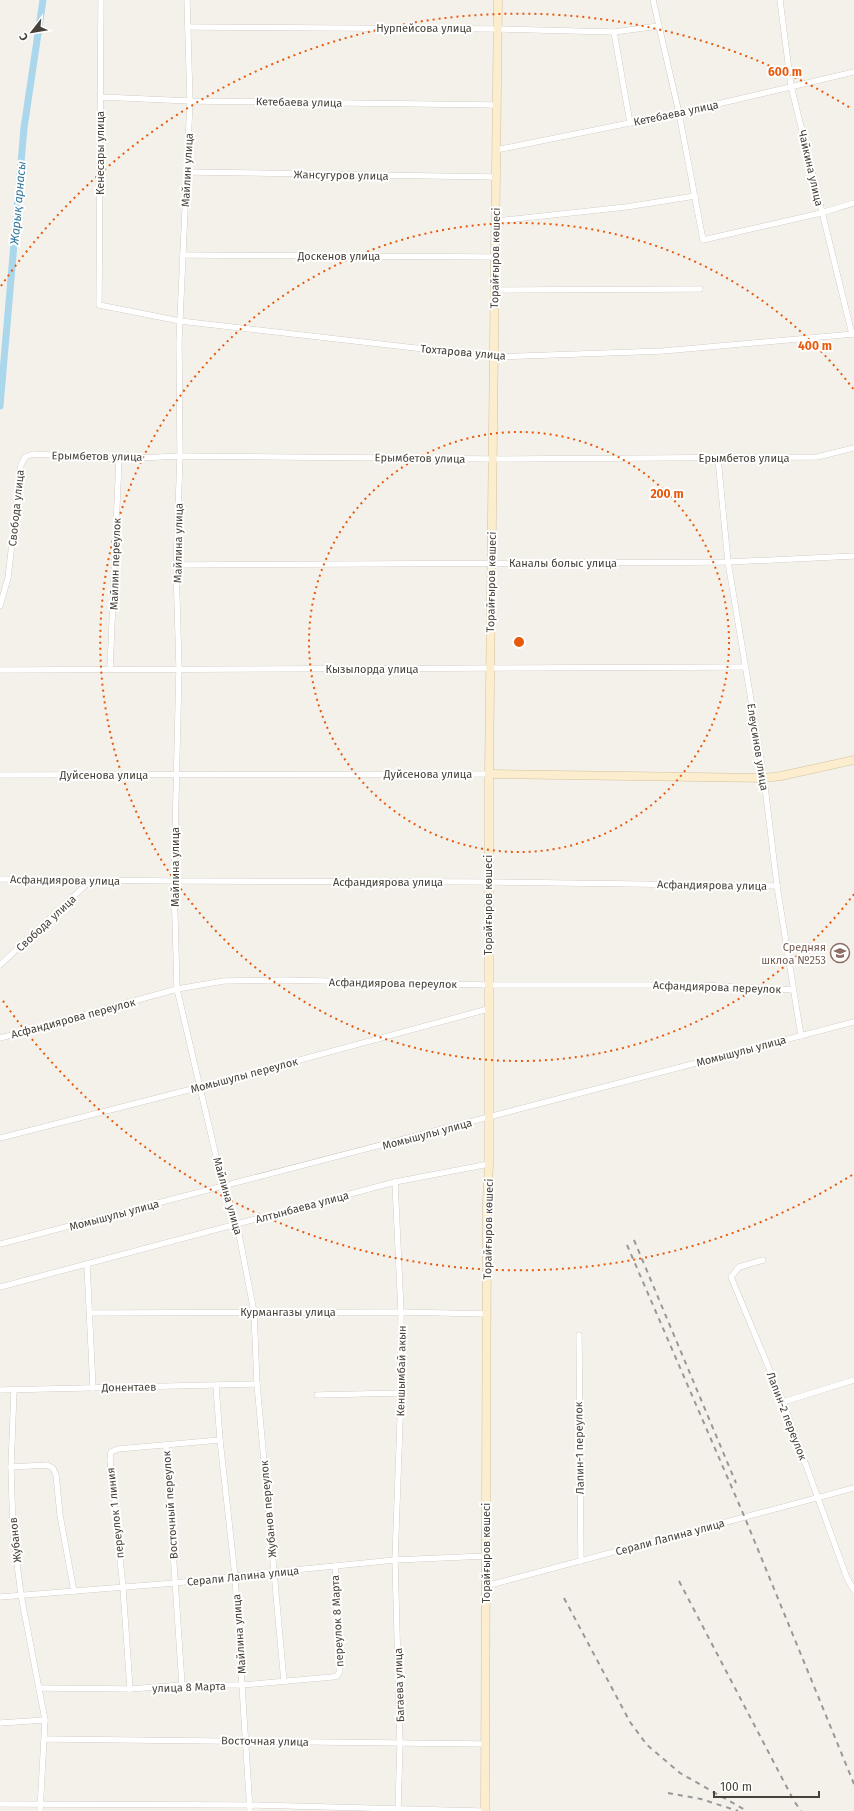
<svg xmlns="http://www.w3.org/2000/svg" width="854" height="1811" viewBox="0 0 854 1811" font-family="'Fira Sans',sans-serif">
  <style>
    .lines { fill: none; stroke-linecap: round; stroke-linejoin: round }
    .canal { stroke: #abd7ec; stroke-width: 7 }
    .street-casing { stroke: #bfb8ae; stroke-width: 6 }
    .secondary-casing { stroke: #d4c29f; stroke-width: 9 }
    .street { stroke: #fff; stroke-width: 5.5 }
    .secondary { stroke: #fbedcd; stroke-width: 8 }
    .rail { stroke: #989898; stroke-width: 2; stroke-dasharray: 5 5; stroke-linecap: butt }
    .ring { fill: none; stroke: #e8590c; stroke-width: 2; stroke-dasharray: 2 4 }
    .labels { text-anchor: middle; stroke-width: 4; stroke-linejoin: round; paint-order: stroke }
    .street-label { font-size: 11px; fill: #484139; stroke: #fff }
    .education-label { font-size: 11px; fill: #785e54; stroke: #fff; text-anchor: end }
    .water-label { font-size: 12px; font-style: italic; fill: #34799e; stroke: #fff }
    .centre { fill: #e8590c; stroke: #fff; stroke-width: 2 }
    .ring-label { font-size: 12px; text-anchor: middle; font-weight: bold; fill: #e8590c; stroke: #fff; stroke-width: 4; stroke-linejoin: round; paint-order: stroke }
  </style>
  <rect width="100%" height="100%" fill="#f4f1eb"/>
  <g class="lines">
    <polyline class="canal" points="0,406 24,128 43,0"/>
    <defs>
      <g id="street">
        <polyline points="101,0 99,305 180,321 494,357 663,351 854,334"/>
        <polyline points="187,0 190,101 179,341 180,456 176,565 179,668 174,881 177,989 223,1186 237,1224 254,1312 257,1384 284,1682"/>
        <polyline points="653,0 679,113 703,240 821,213 854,203"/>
        <polyline points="780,0 791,86 852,334"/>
        <polyline points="188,27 498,29 614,32 659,26"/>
        <polyline points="614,32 630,123"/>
        <polyline points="101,97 190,101 497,105"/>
        <polyline points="496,150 679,113 854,72"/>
        <polyline points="187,172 496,177"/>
        <polyline points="496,221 626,207 695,196"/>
        <polyline points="183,255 495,257"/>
        <polyline points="495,290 700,289"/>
        <polyline points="718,458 728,562 764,778 777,886 801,1036"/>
        <polyline points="176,565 728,562 854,556"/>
        <polyline points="0,606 8,578 21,465 25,457 33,454 119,459 180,456 493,459 817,457 854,448"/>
        <polyline points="110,669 119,459"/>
        <polyline points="0,670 745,667"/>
        <polyline points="0,775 489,774"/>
        <polyline points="0,879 174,881 489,882 777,886"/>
        <polyline points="0,965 91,880"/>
        <polyline points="0,1038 177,989 224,981 283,980 488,985 699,985 793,990"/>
        <polyline points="0,1138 200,1087 488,1009"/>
        <polyline points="395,1182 401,1312 401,1393 395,1560 400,1744 398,1809"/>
        <polyline points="0,1244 854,1022"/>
        <polyline points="763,1260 739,1267 731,1277 783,1402 847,1578 854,1590"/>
        <polyline points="87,1265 93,1388"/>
        <polyline points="0,1287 395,1182 489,1164"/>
        <polyline points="90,1313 401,1312 487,1314"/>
        <polyline points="579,1335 581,1561"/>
        <polyline points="216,1386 220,1440 235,1576 250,1811"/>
        <polyline points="0,1390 257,1384"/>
        <polyline points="14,1390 11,1467 13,1532 21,1595 45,1720 40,1811"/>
        <polyline points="317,1395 401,1393"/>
        <polyline points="783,1402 854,1380"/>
        <polyline points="166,1445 182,1685"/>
        <polyline points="11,1467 47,1465 53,1468 56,1475 60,1515 74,1592"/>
        <polyline points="486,1586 854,1488"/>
        <polyline points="0,1597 175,1583 235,1576 395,1560 486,1556"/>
        <polyline points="39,1688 130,1689 182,1685 242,1685 332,1677 337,1676 340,1671 335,1566"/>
        <polyline points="130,1689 123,1588 110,1459 111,1452 118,1449 220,1440"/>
        <polyline points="0,1723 45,1720"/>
        <polyline points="45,1739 486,1744"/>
        <polyline points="0,1804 250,1805 480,1811"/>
      </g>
      <g id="secondary">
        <polyline points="489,774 764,778 781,776 854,760"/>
        <polyline points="485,1811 487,1201 489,1164 489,774 498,0"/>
      </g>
    </defs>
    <use href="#street" class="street-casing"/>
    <use href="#secondary" class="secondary-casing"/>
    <use href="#street" class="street"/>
    <use href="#secondary" class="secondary"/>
    <g class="rail">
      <polyline points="634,1240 736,1483"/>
      <polyline points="627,1245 745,1518 854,1784"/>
      <polyline points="679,1581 794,1801 801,1811"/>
      <polyline points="564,1598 630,1722 647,1745 680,1773 747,1811"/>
      <polyline points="668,1793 701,1799 738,1811"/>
    </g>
  </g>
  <g class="ring">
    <circle cx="519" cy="642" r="210"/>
    <path d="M854 894A419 419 0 1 1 854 390"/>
    <path d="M852 1175A629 629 0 0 1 1 998M1 286A629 629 0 0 1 852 109"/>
  </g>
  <defs>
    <symbol id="school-ring" viewBox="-11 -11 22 22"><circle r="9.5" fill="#fff" stroke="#8d6e63" stroke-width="1.5"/><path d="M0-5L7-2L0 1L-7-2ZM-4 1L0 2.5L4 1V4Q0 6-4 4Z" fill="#8d6e63"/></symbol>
  </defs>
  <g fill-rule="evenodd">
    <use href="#school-ring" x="829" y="942" width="22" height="22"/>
  </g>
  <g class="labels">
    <g class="street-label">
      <text x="424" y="32">Нурпейсова улица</text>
      <text transform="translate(299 102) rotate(1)" y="4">Кетебаева улица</text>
      <text transform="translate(676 113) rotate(-12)" y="4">Кетебаева улица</text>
      <text transform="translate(100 153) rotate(-90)" y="4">Кенесары улица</text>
      <text transform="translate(811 168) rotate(77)" y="4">Чайкина улица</text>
      <text transform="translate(187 170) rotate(-87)" y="4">Майлин улица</text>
      <text transform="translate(341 175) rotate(1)" y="4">Жансугуров улица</text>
      <text x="339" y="260">Доскенов улица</text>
      <text transform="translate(495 258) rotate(-89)" y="4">Торайғыров көшесі</text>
      <text transform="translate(463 352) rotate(5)" y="4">Тохтарова улица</text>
      <text transform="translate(97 456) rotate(1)" y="4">Ерымбетов улица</text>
      <text transform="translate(420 458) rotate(1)" y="4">Ерымбетов улица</text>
      <text x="744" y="462">Ерымбетов улица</text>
      <text transform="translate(16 508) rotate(-84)" y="4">Свобода улица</text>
      <text transform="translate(178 543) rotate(-89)" y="4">Майлина улица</text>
      <text x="563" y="567">Каналы болыс улица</text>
      <text transform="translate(115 564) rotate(-88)" y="4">Майлин переулок</text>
      <text transform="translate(491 582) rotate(-89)" y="4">Торайғыров көшесі</text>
      <text x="372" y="673">Кызылорда улица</text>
      <text transform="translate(758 747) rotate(81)" y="4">Елеусинов улица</text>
      <text x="428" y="778">Дуйсенова улица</text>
      <text x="104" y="779">Дуйсенова улица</text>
      <text transform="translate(175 867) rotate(-90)" y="4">Майлина улица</text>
      <text transform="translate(65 880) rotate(1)" y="4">Асфандиярова улица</text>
      <text x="388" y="886">Асфандиярова улица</text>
      <text transform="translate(712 885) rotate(1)" y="4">Асфандиярова улица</text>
      <text transform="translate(488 905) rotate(-90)" y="4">Торайғыров көшесі</text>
      <text transform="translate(46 923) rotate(-43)" y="4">Свобода улица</text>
      <text transform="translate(393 983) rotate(1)" y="4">Асфандиярова переулок</text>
      <text transform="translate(717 987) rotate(2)" y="4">Асфандиярова переулок</text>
      <text transform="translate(73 1018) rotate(-15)" y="4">Асфандиярова переулок</text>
      <text transform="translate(741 1051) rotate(-15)" y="4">Момышулы улица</text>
      <text transform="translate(244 1075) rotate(-15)" y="4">Момышулы переулок</text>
      <text transform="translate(427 1134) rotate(-15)" y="4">Момышулы улица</text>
      <text transform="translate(228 1196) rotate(74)" y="4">Майлина улица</text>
      <text transform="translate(302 1207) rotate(-15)" y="4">Алтынбаева улица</text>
      <text transform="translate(114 1215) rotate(-15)" y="4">Момышулы улица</text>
      <text transform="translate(488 1229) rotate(-89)" y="4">Торайғыров көшесі</text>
      <text x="288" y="1316">Курмангазы улица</text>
      <text transform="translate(401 1371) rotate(-89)" y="4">Кеншымбай акын</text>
      <text transform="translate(129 1387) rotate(-1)" y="4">Донентаев</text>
      <text transform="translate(787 1416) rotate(69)" y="4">Лапин-2 переулок</text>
      <text transform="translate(579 1448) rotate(-91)" y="4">Лапин-1 переулок</text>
      <text transform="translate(170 1505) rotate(-94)" y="4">Восточный переулок</text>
      <text transform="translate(268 1509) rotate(-95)" y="4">Жубанов переулок</text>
      <text transform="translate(115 1513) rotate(-96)" y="4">переулок 1 линия</text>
      <text transform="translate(670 1537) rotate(-15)" y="4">Серали Лапина улица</text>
      <text transform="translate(15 1540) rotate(-96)" y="4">Жубанов</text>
      <text transform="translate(486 1553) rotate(-90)" y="4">Торайғыров көшесі</text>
      <text transform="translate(243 1576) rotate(-6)" y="4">Серали Лапина улица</text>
      <text transform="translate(337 1621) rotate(-93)" y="4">переулок 8 Марта</text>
      <text transform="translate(239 1634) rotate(-94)" y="4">Майлина улица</text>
      <text transform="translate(399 1685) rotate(-92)" y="4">Багаева улица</text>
      <text transform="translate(189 1687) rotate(-2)" y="4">улица 8 Марта</text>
      <text transform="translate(265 1741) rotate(1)" y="4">Восточная улица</text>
    </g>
    <g class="education-label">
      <text x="826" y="951">Средняя<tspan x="826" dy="13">шклоа №253</tspan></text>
    </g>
    <g class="water-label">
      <text transform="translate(18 203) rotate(-85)" y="4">Жарық арнасы</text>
    </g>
  </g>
  <circle cx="519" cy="642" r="6" class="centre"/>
  <g class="ring-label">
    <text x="785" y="76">600 m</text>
    <text x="815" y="350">400 m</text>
    <text x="667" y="498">200 m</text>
  </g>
  <g transform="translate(32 32) rotate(239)" stroke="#ffffff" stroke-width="3" paint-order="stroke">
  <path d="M0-3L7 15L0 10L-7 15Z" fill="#484139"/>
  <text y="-6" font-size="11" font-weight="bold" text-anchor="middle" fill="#484139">С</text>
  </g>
  <path d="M714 1791v6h105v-6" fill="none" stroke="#484139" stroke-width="2"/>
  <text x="720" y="1791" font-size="12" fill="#484139" stroke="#ffffff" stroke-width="3" paint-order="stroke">100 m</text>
</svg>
